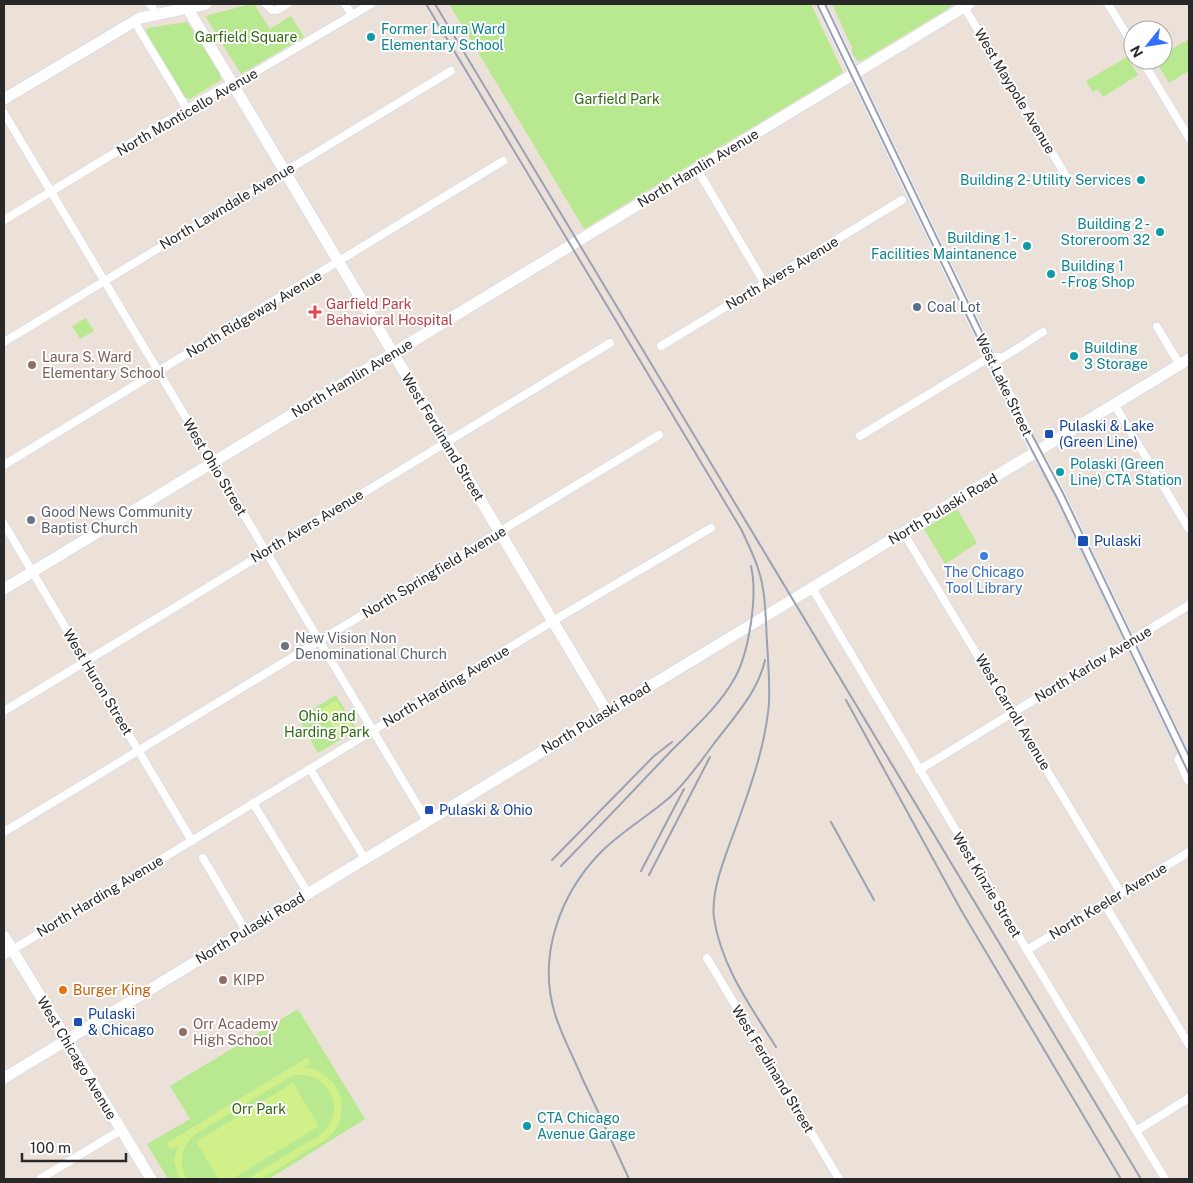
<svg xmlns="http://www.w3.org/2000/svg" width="1193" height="1183" viewBox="0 0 1193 1183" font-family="'Public Sans',sans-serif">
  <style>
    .green { fill: #b8e88f }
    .pitch { fill: #d1f089 }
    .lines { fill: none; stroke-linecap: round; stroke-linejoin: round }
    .street-casing { stroke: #cdd4e3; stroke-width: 9 }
    .secondary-casing { stroke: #cdd4e3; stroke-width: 12 }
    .street { stroke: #fff; stroke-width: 8 }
    .secondary { stroke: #fff; stroke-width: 11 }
    .rail { stroke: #9aa1b4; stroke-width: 2 }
    .culture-dot { fill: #0f9aa8; stroke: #fff; stroke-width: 2 }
    .service-dot { fill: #5c6f8a; stroke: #fff; stroke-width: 2 }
    .health-dot { fill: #e0444e; stroke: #fff; stroke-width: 2 }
    .education-dot { fill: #8d6e63; stroke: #fff; stroke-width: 2 }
    .transit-dot { fill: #1a4fb4; stroke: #fff; stroke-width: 2 }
    .worship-dot { fill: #6b7280; stroke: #fff; stroke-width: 2 }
    .shop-dot { fill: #3f7fe0; stroke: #fff; stroke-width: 2 }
    .food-dot { fill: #e8710a; stroke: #fff; stroke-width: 2 }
    .labels { text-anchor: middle; stroke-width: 4; stroke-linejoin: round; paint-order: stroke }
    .culture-label { font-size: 14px; fill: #0d838f; stroke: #fff; text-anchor: start }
    .park-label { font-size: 14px; fill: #306913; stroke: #fff }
    .street-label { font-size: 14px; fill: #282828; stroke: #fff }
    .health-label { font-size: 14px; fill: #be3a42; stroke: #fff; text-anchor: start }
    .service-label { font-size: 14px; fill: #4e5e75; stroke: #fff; text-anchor: start }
    .education-label { font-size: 14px; fill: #785e54; stroke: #fff; text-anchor: start }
    .transit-label { font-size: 14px; fill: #164399; stroke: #fff; text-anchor: start }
    .worship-label { font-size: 14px; fill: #5b616d; stroke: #fff; text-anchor: start }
    .shop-label { font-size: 14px; fill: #366cbe; stroke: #fff }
    .food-label { font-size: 14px; fill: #c56008; stroke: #fff; text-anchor: start }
  </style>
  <rect width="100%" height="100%" fill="#ece1d8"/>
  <g class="green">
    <polygon points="251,4 254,4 270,29 291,16 304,37 241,74 205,16"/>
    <polygon points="449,4 811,4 842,70 842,73 584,229"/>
    <polygon points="832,4 952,4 949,8 863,60 858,61 852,53 852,47"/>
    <polygon points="187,22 220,74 221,80 190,99 185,97 146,32 147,28"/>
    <polygon points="1189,39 1189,71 1169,83 1155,60 1163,60 1163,54"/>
    <polygon points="1127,57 1138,75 1103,97 1098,89 1093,92 1086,81"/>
    <polygon points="86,318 94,331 80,339 72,326"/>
    <polygon points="957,509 977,543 945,564 924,529"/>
    <polygon points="336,695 357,730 318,753 298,718"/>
    <polygon points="298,1009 365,1119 269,1179 168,1179 147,1144 190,1119 170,1086"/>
  </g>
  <g class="pitch">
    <polygon points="336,700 353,728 339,737 322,709"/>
    <path d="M308 1057 311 1063 304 1068C317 1068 329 1076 336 1087 345 1101 343 1121 332 1134 325 1141 315 1146 306 1151 291 1161 276 1170 260 1179H247C264 1169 282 1158 299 1147 309 1142 320 1137 327 1128 337 1115 336 1097 325 1086 316 1075 303 1073 290 1077L194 1135C181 1147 178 1164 187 1179H179L174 1161 178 1145 170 1149 167 1143Z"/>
    <polygon points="293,1083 319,1126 232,1179 219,1179 196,1142"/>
  </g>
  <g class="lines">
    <defs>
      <g id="street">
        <polyline points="150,4 156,14"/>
        <polyline points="266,4 272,10 277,10 287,4"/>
        <polyline points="345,4 352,15"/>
        <polyline points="1108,4 1133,45"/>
        <polyline points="964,7 1066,176"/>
        <polyline points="134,21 187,109"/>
        <polyline points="1142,60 1189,138"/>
        <polyline points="4,113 427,821"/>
        <polyline points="697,169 765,284"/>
        <polyline points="4,220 222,88 242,80 371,4"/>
        <polyline points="1157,327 1180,365"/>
        <polyline points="4,342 451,71"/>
        <polyline points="661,346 902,200"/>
        <polyline points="999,360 1043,332"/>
        <polyline points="1114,404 1189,529"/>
        <polyline points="860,436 990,357 1003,357"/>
        <polyline points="4,465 503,161"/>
        <polyline points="4,524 192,841"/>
        <polyline points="903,532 1121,893"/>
        <polyline points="812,588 1027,950 1165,1179"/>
        <polyline points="4,711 610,343"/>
        <polyline points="310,769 365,859"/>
        <polyline points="919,770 1189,605"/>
        <polyline points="253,803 308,893"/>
        <polyline points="4,832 659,435"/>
        <polyline points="203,858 246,931"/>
        <polyline points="1104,903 1189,1045"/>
        <polyline points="1027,950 1189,852"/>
        <polyline points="4,955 553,621 711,528"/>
        <polyline points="707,958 839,1179"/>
        <polyline points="1136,1131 1189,1098"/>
        <polyline points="40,1179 121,1130"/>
      </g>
      <g id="secondary">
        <polyline points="185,4 607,712"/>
        <polyline points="821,4 1032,444 1053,480 1189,765"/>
        <polyline points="4,99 140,18 206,4"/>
        <polyline points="4,589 969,4"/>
        <polyline points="1180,759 1189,779"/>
        <polyline points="4,936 151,1179"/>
        <polyline points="4,1078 1189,359"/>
      </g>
    </defs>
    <use href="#street" class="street-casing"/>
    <use href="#secondary" class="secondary-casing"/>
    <use href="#street" class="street"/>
    <use href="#secondary" class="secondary"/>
    <g class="rail">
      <path d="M426 4 741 529C750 548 760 568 763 589 766 606 766 625 767 642 768 662 770 682 769 703 766 740 754 777 741 813 731 843 710 886 714 918 721 966 751 1007 776 1047"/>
      <polyline points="435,4 1141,1179"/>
      <polyline points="817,4 1025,437 1057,498 1189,774"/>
      <polyline points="825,4 996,361"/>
      <polyline points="1030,431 1062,491 1189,756"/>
      <polyline points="846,700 961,910 1121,1179"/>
      <polyline points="831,822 874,900"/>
      <polyline points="552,860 654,756 672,742"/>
      <path d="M561 866C598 828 635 789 672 750 693 729 718 707 733 681 749 655 758 596 751 566"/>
      <polyline points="641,871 684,789"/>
      <polyline points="649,875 710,757"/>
      <path d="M629 1179C614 1146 599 1113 583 1080 574 1058 562 1037 555 1014 537 956 560 894 601 852 622 831 647 817 669 798 685 784 697 766 710 749 731 720 757 695 765 660"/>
    </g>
  </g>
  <g class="culture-dot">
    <circle cx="371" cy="37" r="5"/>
    <circle cx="1141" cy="180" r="5"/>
    <circle cx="1160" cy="232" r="5"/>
    <circle cx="1027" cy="246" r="5"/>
    <circle cx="1051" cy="274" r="5"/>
    <circle cx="1074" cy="356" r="5"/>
    <circle cx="1060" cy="472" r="5"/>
    <circle cx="527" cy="1126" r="5"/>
  </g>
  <circle class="service-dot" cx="917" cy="307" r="5"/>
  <path class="health-dot" d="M312.5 304.5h5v5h5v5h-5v5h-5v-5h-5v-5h5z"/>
  <g class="education-dot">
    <circle cx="32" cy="365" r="5"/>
    <circle cx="223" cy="980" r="5"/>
    <circle cx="183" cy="1032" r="5"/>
  </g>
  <g class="transit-dot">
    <rect x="1044" y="429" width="10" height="10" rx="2.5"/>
    <rect x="1077" y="535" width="12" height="12" rx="2.5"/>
    <rect x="424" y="805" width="10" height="10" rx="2.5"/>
    <rect x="73" y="1017" width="10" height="10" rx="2.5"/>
  </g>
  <g class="worship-dot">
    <circle cx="31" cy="520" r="5"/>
    <circle cx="285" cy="646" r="5"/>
  </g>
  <circle class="shop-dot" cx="984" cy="556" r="5"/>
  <circle class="food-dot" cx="63" cy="990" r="5"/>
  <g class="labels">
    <g class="culture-label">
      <text x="381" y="34">Former Laura Ward<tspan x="381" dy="16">Elementary School</tspan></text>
      <text x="1131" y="185" text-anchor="end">Building 2- Utility Services</text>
      <text x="1150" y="229" text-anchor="end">Building 2 -<tspan x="1150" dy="16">Storeroom 32</tspan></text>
      <text x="1017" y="243" text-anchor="end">Building 1 -<tspan x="1017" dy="16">Facilities Maintanence</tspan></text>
      <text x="1061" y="271">Building 1<tspan x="1061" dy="16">- Frog Shop</tspan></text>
      <text x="1084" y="353">Building<tspan x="1084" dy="16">3 Storage</tspan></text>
      <text x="1070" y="469">Polaski (Green<tspan x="1070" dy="16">Line) CTA Station</tspan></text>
      <text x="537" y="1123">CTA Chicago<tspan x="537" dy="16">Avenue Garage</tspan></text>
    </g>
    <g class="park-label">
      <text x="246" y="42">Garfield Square</text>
      <text x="617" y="104">Garfield Park</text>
      <text x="327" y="721">Ohio and<tspan x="327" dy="16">Harding Park</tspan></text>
      <text x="259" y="1114">Orr Park</text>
    </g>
    <g class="street-label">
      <text transform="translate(1015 91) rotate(59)" y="5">West Maypole Avenue</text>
      <text transform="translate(187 112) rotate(-30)" y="5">North Monticello Avenue</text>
      <text transform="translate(698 168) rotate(-31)" y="5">North Hamlin Avenue</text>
      <text transform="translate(227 206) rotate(-31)" y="5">North Lawndale Avenue</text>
      <text transform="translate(782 273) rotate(-31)" y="5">North Avers Avenue</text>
      <text transform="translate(254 314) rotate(-31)" y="5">North Ridgeway Avenue</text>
      <text transform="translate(352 378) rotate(-31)" y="5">North Hamlin Avenue</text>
      <text transform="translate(1004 385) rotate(64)" y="5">West Lake Street</text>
      <text transform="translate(443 437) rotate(59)" y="5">West Ferdinand Street</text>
      <text transform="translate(215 467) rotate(59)" y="5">West Ohio Street</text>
      <text transform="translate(943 509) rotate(-31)" y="5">North Pulaski Road</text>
      <text transform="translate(307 526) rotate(-31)" y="5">North Avers Avenue</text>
      <text transform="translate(434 572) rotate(-31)" y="5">North Springfield Avenue</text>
      <text transform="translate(1093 664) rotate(-31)" y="5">North Karlov Avenue</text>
      <text transform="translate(98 682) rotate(59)" y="5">West Huron Street</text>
      <text transform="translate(446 686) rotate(-31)" y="5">North Harding Avenue</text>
      <text transform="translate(1013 712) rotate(59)" y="5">West Carroll Avenue</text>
      <text transform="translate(596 718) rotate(-31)" y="5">North Pulaski Road</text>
      <text transform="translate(987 885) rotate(59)" y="5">West Kinzie Street</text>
      <text transform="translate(100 896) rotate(-31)" y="5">North Harding Avenue</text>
      <text transform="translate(1108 901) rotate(-31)" y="5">North Keeler Avenue</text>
      <text transform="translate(250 928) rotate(-31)" y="5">North Pulaski Road</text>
      <text transform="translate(77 1058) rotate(59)" y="5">West Chicago Avenue</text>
      <text transform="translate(773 1069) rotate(59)" y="5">West Ferdinand Street</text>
    </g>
    <g class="health-label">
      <text x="326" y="309">Garfield Park<tspan x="326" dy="16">Behavioral Hospital</tspan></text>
    </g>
    <g class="service-label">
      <text x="927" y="312">Coal Lot</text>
    </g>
    <g class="education-label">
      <text x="42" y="362">Laura S. Ward<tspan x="42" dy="16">Elementary School</tspan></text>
      <text x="233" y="985">KIPP</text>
      <text x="193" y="1029">Orr Academy<tspan x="193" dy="16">High School</tspan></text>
    </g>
    <g class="transit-label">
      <text x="1059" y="431">Pulaski &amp; Lake<tspan x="1059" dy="16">(Green Line)</tspan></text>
      <text x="1094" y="546">Pulaski</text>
      <text x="439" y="815">Pulaski &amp; Ohio</text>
      <text x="88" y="1019">Pulaski<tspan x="88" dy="16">&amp; Chicago</tspan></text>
    </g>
    <g class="worship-label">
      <text x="41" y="517">Good News Community<tspan x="41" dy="16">Baptist Church</tspan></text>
      <text x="295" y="643">New Vision Non<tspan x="295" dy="16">Denominational Church</tspan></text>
    </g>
    <g class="shop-label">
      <text x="984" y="577">The Chicago<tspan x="984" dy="16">Tool Library</tspan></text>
    </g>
    <g class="food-label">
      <text x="73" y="995">Burger King</text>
    </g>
  </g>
  <rect width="1193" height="1183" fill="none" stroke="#282828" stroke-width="10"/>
  <g transform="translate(1148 45) rotate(240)"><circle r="24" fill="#ffffff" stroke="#a9a9a9"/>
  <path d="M0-4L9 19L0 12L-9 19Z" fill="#3271ff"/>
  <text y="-8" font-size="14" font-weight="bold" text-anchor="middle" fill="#282828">N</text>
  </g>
  <path d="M22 1153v8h104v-8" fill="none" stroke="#282828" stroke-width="2.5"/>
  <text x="30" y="1153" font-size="15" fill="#282828" stroke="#ffffff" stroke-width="4" paint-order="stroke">100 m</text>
</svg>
